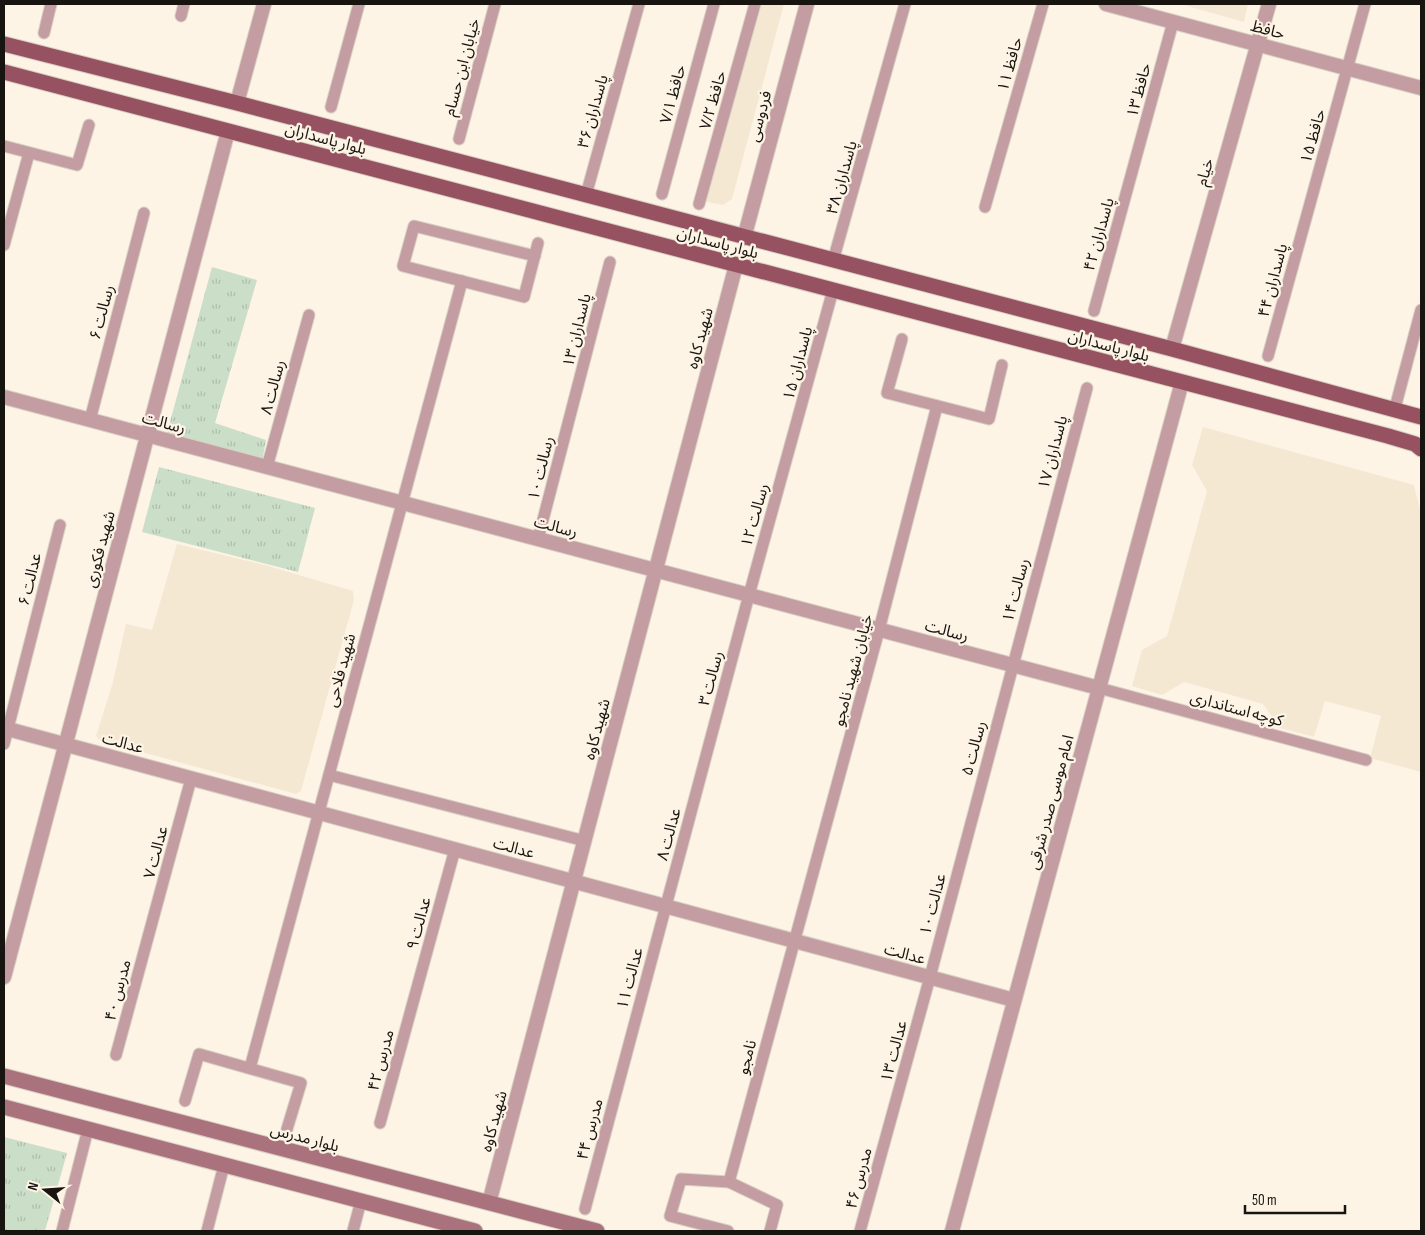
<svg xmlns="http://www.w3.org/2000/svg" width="1425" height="1235" viewBox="0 0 1425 1235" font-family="'Sofia Sans Condensed','Noto Sans Arabic',sans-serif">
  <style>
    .built { fill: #f5e8d3 }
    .park { fill: url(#park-tufts) }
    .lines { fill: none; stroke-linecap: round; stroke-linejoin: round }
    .minor-casing { stroke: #d8d0c4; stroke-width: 13 }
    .tertiary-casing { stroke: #d8d0c4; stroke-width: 16 }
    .secondary-casing { stroke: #d8d0c4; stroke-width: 17 }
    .primary-casing { stroke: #d8d0c4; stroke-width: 17 }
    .minor { stroke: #c49da3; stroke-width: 11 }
    .tertiary { stroke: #c49da3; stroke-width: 14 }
    .secondary { stroke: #aa727c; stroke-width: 15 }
    .primary { stroke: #965260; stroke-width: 15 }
    .labels { text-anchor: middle; stroke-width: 4.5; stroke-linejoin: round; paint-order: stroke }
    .street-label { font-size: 16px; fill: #181510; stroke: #fdf4e6 }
  </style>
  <defs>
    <pattern id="park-tufts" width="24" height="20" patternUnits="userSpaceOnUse" patternTransform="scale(1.25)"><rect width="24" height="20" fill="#cbdec8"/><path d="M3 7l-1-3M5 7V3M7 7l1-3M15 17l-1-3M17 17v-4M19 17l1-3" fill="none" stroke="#aebeab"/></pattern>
  </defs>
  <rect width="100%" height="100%" fill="#fdf4e6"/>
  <g class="built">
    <polygon points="758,4 784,4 732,199 723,205 707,202 705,197"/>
    <polygon points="1180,4 1248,4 1244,22"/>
    <polygon points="1203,427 1414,485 1421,514 1421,772 1370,758 1381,716 1325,701 1314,737 1280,728 1263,704 1184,682 1162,695 1132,686 1142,650 1167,636 1207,491 1192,465"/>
    <polygon points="177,544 265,565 353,591 354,600 301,791 296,794 101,741 96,736 113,682 126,624 152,630"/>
  </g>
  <g class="park">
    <polygon points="212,267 257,280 215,423 266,440 262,461 167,433"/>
    <polygon points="159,467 315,508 298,572 142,532"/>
    <polygon points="4,1137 67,1153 45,1231 4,1231"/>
  </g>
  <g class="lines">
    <defs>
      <g id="minor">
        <polyline points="181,16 184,4"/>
        <polyline points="44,33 51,4"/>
        <polyline points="331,107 359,4"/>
        <polyline points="459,139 495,4"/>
        <polyline points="4,146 77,165 89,125"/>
        <polyline points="662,194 714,4"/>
        <polyline points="586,195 639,4"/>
        <polyline points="699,204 755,4"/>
        <polyline points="985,207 1043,4"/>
        <polyline points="4,245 29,153"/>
        <polyline points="535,256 414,226 403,266 524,297 538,243"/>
        <polyline points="833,261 905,4"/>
        <polyline points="1094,311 1173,22"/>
        <polyline points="902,339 887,393 989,419 1002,365"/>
        <polyline points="1268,356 1365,4"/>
        <polyline points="1395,408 1421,310"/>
        <polyline points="90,420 144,213"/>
        <polyline points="267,467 309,315"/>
        <polyline points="538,539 610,262"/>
        <polyline points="1099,688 1366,760"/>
        <polyline points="4,744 60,525"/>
        <polyline points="329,775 585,841"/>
        <polyline points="116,1055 191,779"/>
        <polyline points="250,1068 462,281"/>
        <polyline points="185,1101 199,1054 301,1083 287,1129"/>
        <polyline points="380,1123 455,849"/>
        <polyline points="729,1182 879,630 937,406"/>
        <polyline points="585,1209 749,595 833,290"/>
        <polyline points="62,1231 88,1129"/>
        <polyline points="207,1231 224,1165"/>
        <polyline points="353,1231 361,1201"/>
        <polyline points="728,1231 670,1216 681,1179 729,1182 777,1205 770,1231"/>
        <polyline points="860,1231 930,977 1087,388"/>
      </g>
      <g id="tertiary">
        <polyline points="1106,4 1421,88"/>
        <polyline points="237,103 264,4"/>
        <polyline points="744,238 807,4"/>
        <polyline points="1172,349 1269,4"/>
        <polyline points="4,397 1099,688"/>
        <polyline points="4,728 1014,1000"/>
        <polyline points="4,977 228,131"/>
        <polyline points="489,1203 736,265"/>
        <polyline points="952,1231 1182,382"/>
      </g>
      <g id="secondary">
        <polyline points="4,1076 597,1231"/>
        <polyline points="4,1107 475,1231"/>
      </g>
      <g id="primary">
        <polyline points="4,44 237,103 1172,349 1421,417"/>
        <polyline points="4,72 1388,436 1415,444 1421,449"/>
      </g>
    </defs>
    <use href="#minor" class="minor-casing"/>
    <use href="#tertiary" class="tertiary-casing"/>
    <use href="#secondary" class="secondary-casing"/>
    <use href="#primary" class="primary-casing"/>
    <use href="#minor" class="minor"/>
    <use href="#tertiary" class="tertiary"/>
    <use href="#secondary" class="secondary"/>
    <use href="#primary" class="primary"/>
  </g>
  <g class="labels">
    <g class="street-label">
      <text transform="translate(1268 29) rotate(15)" y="6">حافظ</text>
      <text transform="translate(1009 64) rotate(-74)" y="6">حافظ ۱۱</text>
      <text transform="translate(461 67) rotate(-75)" y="6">خیابان ابن حسام</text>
      <text transform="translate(1138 90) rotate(-75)" y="6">حافظ ۱۳</text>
      <text transform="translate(672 94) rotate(-75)" y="6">حافظ ۷/۱</text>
      <text transform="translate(712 100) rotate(-74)" y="6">حافظ ۷/۲</text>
      <text transform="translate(592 111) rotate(-74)" y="6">پاسداران ۳۶</text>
      <text transform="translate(759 116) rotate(-75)" y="6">فردوسی</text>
      <text transform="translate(1312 136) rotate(-74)" y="6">حافظ ۱۵</text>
      <text transform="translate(326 138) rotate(15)" y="6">بلوار پاسداران</text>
      <text transform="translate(1204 172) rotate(-74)" y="6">خیام</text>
      <text transform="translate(841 177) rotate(-74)" y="6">پاسداران ۳۸</text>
      <text transform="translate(1098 234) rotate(-74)" y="6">پاسداران ۴۲</text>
      <text transform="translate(718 242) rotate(15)" y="6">بلوار پاسداران</text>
      <text transform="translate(1272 280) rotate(-75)" y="6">پاسداران ۴۴</text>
      <text transform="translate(101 312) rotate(-75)" y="6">رسالت ۶</text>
      <text transform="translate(576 330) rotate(-76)" y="6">پاسداران ۱۳</text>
      <text transform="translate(699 338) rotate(-75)" y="6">شهید کاوه</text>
      <text transform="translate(1109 345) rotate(15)" y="6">بلوار پاسداران</text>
      <text transform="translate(797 363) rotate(-75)" y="6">پاسداران ۱۵</text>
      <text transform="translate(272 387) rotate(-75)" y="6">رسالت ۸</text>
      <text transform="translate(164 422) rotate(15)" y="6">رسالت</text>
      <text transform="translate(1052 452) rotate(-75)" y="6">پاسداران ۱۷</text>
      <text transform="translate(540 468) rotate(-76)" y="6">رسالت ۱۰</text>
      <text transform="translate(754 515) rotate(-74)" y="6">رسالت ۱۲</text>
      <text transform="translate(556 526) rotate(15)" y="6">رسالت</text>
      <text transform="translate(99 549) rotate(-75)" y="6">شهید فکوری</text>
      <text transform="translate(29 579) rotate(-76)" y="6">عدالت ۶</text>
      <text transform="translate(1015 590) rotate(-75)" y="6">رسالت ۱۴</text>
      <text transform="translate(947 630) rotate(15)" y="6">رسالت</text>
      <text transform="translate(340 670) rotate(-75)" y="6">شهید فلاحی</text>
      <text transform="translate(852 670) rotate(-75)" y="6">خیابان شهید نامجو</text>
      <text transform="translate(710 678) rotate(-75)" y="6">رسالت ۳</text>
      <text transform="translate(1237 708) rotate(15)" y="6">کوچه استانداری</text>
      <text transform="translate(596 729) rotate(-75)" y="6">شهید کاوه</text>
      <text transform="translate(123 742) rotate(15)" y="6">عدالت</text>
      <text transform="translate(973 748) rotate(-75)" y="6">رسالت ۵</text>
      <text transform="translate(1050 802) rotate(-75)" y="6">امام موسی صدر شرقی</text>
      <text transform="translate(668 834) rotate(-75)" y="6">عدالت ۸</text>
      <text transform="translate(514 847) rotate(15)" y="6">عدالت</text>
      <text transform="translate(155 852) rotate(-75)" y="6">عدالت ۷</text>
      <text transform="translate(932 904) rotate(-75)" y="6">عدالت ۱۰</text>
      <text transform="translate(418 923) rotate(-75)" y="6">عدالت ۹</text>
      <text transform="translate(905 953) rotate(15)" y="6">عدالت</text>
      <text transform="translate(629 978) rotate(-75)" y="6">عدالت ۱۱</text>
      <text transform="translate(117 990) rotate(-75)" y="6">مدرس ۴۰</text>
      <text transform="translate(893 1051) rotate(-75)" y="6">عدالت ۱۳</text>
      <text transform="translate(746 1057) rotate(-75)" y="6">نامجو</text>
      <text transform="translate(380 1060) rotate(-75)" y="6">مدرس ۴۲</text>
      <text transform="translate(493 1121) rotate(-75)" y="6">شهید کاوه</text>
      <text transform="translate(589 1129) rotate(-75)" y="6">مدرس ۴۴</text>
      <text transform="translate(305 1137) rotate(15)" y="6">بلوار مدرس</text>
      <text transform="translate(858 1178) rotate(-75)" y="6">مدرس ۴۶</text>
    </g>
  </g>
  <rect width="1425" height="1235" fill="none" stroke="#181510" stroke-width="10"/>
  <g transform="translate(45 1190) rotate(287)" stroke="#fdf4e6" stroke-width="4" paint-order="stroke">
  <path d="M0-4L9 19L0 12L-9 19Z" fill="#181510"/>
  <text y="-8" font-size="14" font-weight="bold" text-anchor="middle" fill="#181510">N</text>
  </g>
  <path d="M1245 1205v8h100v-8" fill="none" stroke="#181510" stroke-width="2.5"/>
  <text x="1252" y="1205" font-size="15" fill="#181510" stroke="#fdf4e6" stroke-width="4" paint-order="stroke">50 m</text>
</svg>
